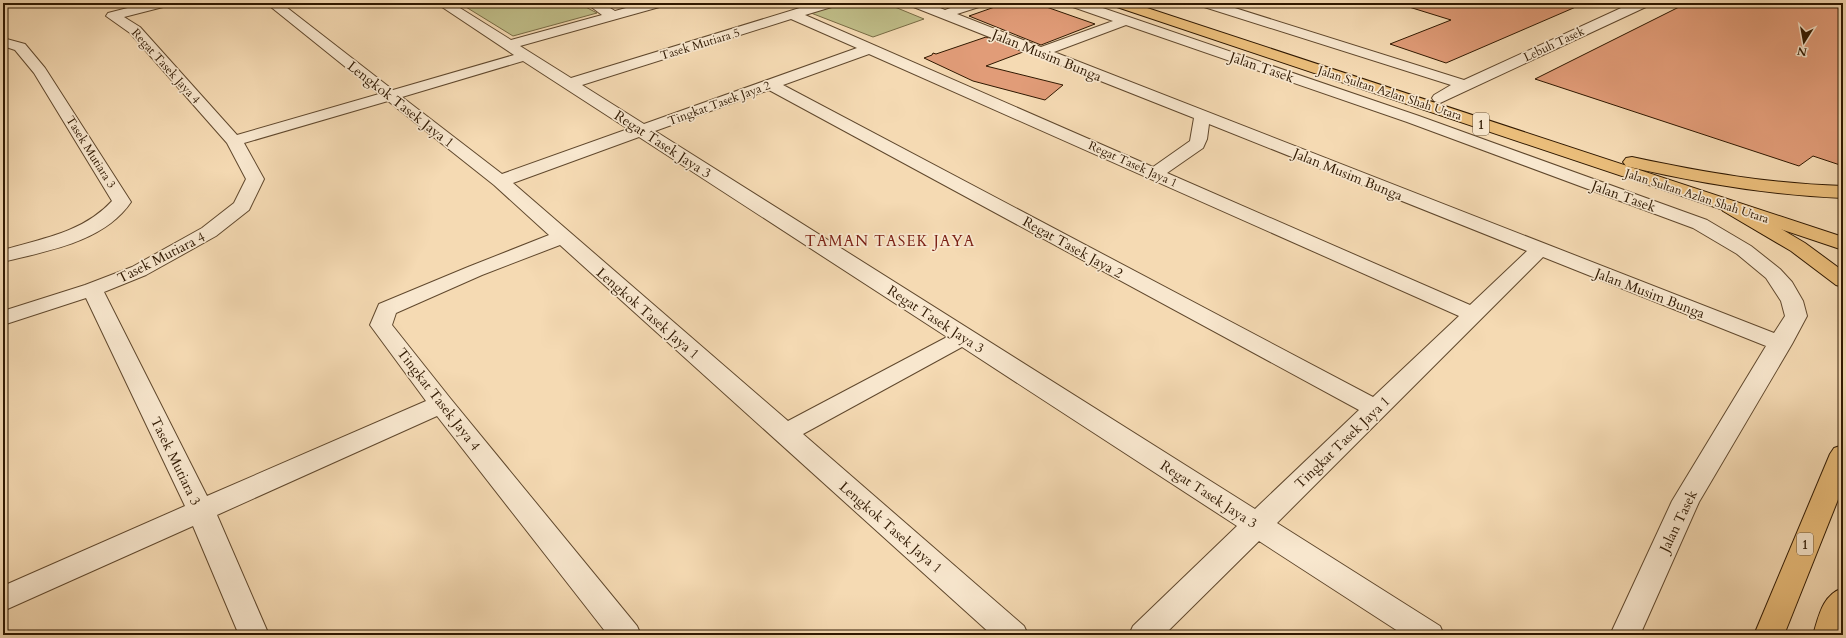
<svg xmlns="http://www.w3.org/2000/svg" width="1846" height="638" viewBox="0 0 1846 638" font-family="Cardo,serif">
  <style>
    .green { fill: #c0be89; stroke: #786b44 }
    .building { fill: #e19c78; stroke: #2f1800 }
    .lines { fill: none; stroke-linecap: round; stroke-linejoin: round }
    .street-casing { stroke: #60482d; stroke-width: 2 }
    .primary-casing { stroke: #2f1800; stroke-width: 2 }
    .highway-casing { stroke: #2f1800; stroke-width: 2 }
    .street { fill: #f8e7ce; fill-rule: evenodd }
    .primary { fill: #eabd7a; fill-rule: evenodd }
    .highway { fill: #eabd7a; fill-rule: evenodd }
    .labels { text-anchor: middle; stroke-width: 3.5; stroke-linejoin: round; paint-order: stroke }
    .far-street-label { font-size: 12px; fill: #2f1800; stroke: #f8e7ce }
    .shield { fill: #f8e7ce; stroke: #6b563e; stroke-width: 1 }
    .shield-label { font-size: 13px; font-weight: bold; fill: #2f1800 }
    .street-label { font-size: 14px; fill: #2f1800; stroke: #f8e7ce }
    .neighbourhood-label { font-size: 15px; letter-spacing: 1px; fill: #7a1f14; stroke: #f8e7ce }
  </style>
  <rect width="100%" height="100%" fill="#f5dab3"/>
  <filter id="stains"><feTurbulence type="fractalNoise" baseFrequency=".005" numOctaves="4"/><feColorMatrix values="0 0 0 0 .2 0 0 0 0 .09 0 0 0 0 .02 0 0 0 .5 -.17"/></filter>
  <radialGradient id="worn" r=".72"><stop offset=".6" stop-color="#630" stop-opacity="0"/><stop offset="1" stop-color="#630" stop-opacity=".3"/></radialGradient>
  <g class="green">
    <polygon points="466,3 578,3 597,13 513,36 461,4"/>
    <polygon points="841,3 885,3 924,19 873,37 811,13"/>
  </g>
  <g class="building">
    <polygon points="1006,3 1035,3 1095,24 1041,45 969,16"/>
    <polygon points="1410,3 1585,3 1446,63 1390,44 1451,20 1409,7"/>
    <polygon points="1687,3 1843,3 1843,166 1813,156 1799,166 1535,79"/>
    <polygon points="986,37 1023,52 986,66 1063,85 1045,100 973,81 924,58 932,55 933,53 936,54"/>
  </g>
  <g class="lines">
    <defs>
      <g id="street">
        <path d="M147 3H169L167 6 124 17 140 27 237 135 379 94 266 3H281L393 90 514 55 436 3H452L511 40 602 15 586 3H602L615 11 644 3H665L663 6 520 46 571 78 816 3H837L835 6 805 15 1153 167 1190 141 1194 118 911 6 909 3H928L945 10 964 3H984L982 6 957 14 1041 47 1113 21 1070 6 1068 3H1088L1419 116 1707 220 1751 246 1780 269 1792 282 1803 301 1807 316 1792 344 1699 502 1640 635H1610L1672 501 1766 346 1543 257 1277 523 1440 626 1444 635H1404L1259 541 1164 635H1129L1133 626 1237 526 962 347 803 434 1024 626 1028 635H992L560 245 482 275 396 313 392 325 450 398 637 626 641 635H608L437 416 217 515 269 635H239L193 526 3 611V586L185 506 86 298 3 325V311L85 285 132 267 202 228 234 203 246 179 227 143 130 33 106 16 108 13ZM791 19 857 48 644 124 582 85ZM1126 25 1407 122 1693 228 1737 254 1766 278 1781 301 1785 316 1774 333 1054 52ZM869 54 1459 316 1373 397 783 85ZM523 61 628 129 502 174 402 97ZM769 90 1359 410 1255 509 655 131ZM388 101 494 185 549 235 468 267 379 304 370 325 426 401 207 496 104 292 146 275 216 236 249 210 264 179 244 143ZM1209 124 1527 251 1470 305 1167 173 1203 148 1207 139ZM639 137 947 337 788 421 513 183Z"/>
        <polygon points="1199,3 1219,3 1464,80 1632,3 1650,3 1648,6 1440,103 1434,101 1432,98 1434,95 1451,85 1201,6"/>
        <path d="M3 38 25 44 45 68 131 202C104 242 47 251 3 262V250C41 239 84 232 112 201L34 73 15 50 3 46Z"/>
      </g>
      <polygon id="primary" points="1112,3 1132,3 1843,237 1843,250 1114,6"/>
      <g id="highway">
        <path d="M1632 157C1702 172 1771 184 1843 186V198C1770 195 1697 183 1626 166L1623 162 1626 158Z"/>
        <polygon points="1730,201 1737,203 1805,243 1843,271 1843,287 1836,285 1791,251 1723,211 1721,207 1723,203"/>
        <polygon points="1843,445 1843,487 1784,635 1754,635 1830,454 1834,448"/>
        <path d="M1843 588V635H1813C1819 616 1822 595 1843 588Z"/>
      </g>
    </defs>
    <use href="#street" class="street-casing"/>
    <use href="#primary" class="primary-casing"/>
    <use href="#highway" class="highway-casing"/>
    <use href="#street" class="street"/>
    <use href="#primary" class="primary"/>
    <use href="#highway" class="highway"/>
  </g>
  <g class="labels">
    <g class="far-street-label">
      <text transform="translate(700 44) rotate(-17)" y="4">Tasek Mutiara 5</text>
      <text transform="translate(1554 44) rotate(-25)" y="4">Lebuh Tasek</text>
      <text transform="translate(166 66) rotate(48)" y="4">Regat Tasek Jaya 4</text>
      <text transform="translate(1390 93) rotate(18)" y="4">Jalan Sultan Azlan Shah Utara</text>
      <text transform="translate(719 103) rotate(-20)" y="4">Tingkat Tasek Jaya 2</text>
      <text transform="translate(91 152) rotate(58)" y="4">Tasek Mutiara 3</text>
      <text transform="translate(1133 164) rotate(24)" y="4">Regat Tasek Jaya 1</text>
      <text transform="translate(1697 196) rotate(18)" y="4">Jalan Sultan Azlan Shah Utara</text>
    </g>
    <g class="shield">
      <rect x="1473" y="113" width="16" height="22" rx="3"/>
      <rect x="1797" y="533" width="16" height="22" rx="3"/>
    </g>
    <g class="shield-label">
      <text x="1481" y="129">1</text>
      <text x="1805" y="549">1</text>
    </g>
    <g class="street-label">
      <text transform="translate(1047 55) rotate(22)" y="5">Jalan Musim Bunga</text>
      <text transform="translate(1262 67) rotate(19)" y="5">Jalan Tasek</text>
      <text transform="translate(401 104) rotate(38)" y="5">Lengkok Tasek Jaya 1</text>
      <text transform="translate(663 144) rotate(33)" y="5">Regat Tasek Jaya 3</text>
      <text transform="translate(1348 174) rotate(22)" y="5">Jalan Musim Bunga</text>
      <text transform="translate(1624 196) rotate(20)" y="5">Jalan Tasek</text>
      <text transform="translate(1073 247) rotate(29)" y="5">Regat Tasek Jaya 2</text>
      <text transform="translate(161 257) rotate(-27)" y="5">Tasek Mutiara 4</text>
      <text transform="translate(1650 293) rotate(21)" y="5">Jalan Musim Bunga</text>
      <text transform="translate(648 313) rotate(41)" y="5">Lengkok Tasek Jaya 1</text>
      <text transform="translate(936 319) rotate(33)" y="5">Regat Tasek Jaya 3</text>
      <text transform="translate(439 399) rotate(52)" y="5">Tingkat Tasek Jaya 4</text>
      <text transform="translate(1342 442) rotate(-44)" y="5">Tingkat Tasek Jaya 1</text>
      <text transform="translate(176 461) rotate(64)" y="5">Tasek Mutiara 3</text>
      <text transform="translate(1209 494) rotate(33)" y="5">Regat Tasek Jaya 3</text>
      <text transform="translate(1678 521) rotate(-64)" y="5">Jalan Tasek</text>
      <text transform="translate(891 527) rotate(41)" y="5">Lengkok Tasek Jaya 1</text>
    </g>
    <g class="neighbourhood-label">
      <text x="890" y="246">TAMAN TASEK JAYA</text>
    </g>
  </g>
  <rect width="1846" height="638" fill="none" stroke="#f5dab3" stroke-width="16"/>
  <rect x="4" y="4" width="1838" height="630" fill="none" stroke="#2f1800" stroke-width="2"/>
  <rect x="8" y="8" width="1830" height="622" fill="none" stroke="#2f1800"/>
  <g transform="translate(1804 42) rotate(191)" stroke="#f8e7ce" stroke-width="3" paint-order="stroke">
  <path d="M0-3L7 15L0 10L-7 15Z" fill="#2f1800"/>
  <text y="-6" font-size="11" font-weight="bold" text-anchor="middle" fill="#2f1800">N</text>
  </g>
  <rect width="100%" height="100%" filter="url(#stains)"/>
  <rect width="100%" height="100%" fill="url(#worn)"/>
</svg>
